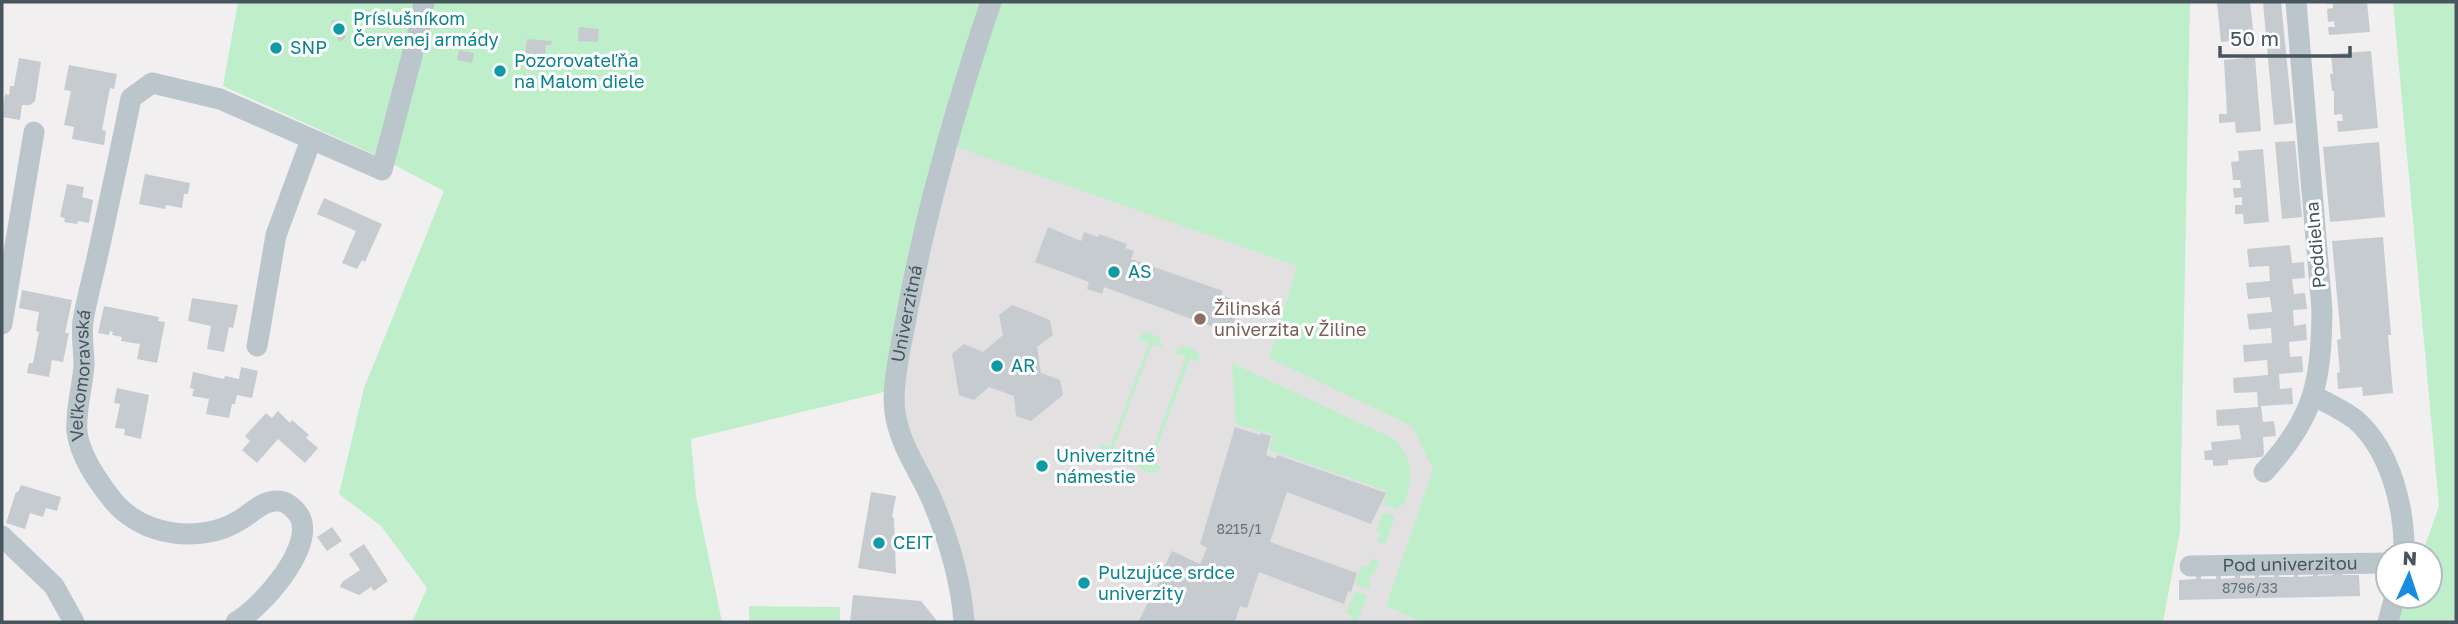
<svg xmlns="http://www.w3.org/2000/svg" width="2458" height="624" viewBox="0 0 2458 624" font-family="'Golos Text',sans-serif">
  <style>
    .education { fill: #e3e0e2 }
    .green { fill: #beefca }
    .building { fill: #c6cbcf }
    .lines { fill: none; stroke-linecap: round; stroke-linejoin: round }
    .street { stroke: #bbc6cc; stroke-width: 21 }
    .culture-dot { fill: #0f9aa8; stroke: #fff; stroke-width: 2.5 }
    .education-dot { fill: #8d6e63; stroke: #fff; stroke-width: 2.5 }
    .labels { text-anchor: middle; stroke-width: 6; stroke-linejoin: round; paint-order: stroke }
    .number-label { font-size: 14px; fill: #67737a }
    .culture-label { font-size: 18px; fill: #0d838f; stroke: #fff; text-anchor: start }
    .street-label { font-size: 18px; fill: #47565d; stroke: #fff }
    .education-label { font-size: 18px; fill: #785e54; stroke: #fff; text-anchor: start }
  </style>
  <rect width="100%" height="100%" fill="#f2eff0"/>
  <polygon class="education" points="972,112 1513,327 1487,622 972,622 910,441 902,397 933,209"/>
  <g class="green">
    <polygon points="238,2 2190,2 2180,532 2163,622 1422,622 1386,606 1433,469 1412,426 1269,358 1297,266 951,145 892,390 691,439 696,496 722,622 412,622 427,588 381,526 339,494 364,388 444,191 375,155 223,86"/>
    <polygon points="2393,2 2456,2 2456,622 2398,622 2407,596 2430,596 2430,554 2422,554 2439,506"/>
    <path d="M1147 332 1159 337 1163 348 1152 344 1113 449 1124 453C1117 462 1110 459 1101 454L1099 444 1110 447 1149 343 1138 339 1142 334Z"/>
    <path d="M1186 346 1198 352 1201 362 1190 359 1151 463 1162 467C1154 477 1145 472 1137 465L1136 458 1148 462 1186 357 1175 353 1180 348Z"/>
    <path d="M1232 363 1394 439C1414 459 1413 479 1404 505H1399L1398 510 1383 505 1387 491 1269 450 1273 435 1236 424Z"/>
    <polygon points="1386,513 1395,516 1386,543 1377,543 1381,532 1376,530 1382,514"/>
    <polygon points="1372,558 1379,561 1374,575 1371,574 1368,582 1371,583 1369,589 1355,584 1361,566 1368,568"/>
    <polygon points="1358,592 1367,595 1357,622 1350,622 1353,616 1346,613 1354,593"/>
    <polygon points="749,606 840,607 840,622 749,622"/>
  </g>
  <g class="building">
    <polygon points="2217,2 2250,2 2254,39 2221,42"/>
    <polygon points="2263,2 2281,2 2293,123 2274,125"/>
    <polygon points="2326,2 2367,2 2370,32 2329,35 2328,27 2335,27 2334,21 2328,22 2327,9 2333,8 2333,4 2326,4"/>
    <polygon points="336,20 343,22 347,29 345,38 339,42 331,21"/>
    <polygon points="579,27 599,29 598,42 578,41"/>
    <polygon points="527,39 552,41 551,45 546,45 545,55 525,53"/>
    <polygon points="459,50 474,53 472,63 457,60"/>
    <polygon points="2371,51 2378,128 2338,132 2337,121 2343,121 2342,114 2334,115 2334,91 2332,91 2330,74 2333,74 2331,54"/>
    <polygon points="2255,57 2261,131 2236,133 2235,122 2219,123 2219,114 2227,114 2224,60"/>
    <polygon points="19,58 41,62 35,101 30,105 22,105 20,120 2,117 5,94 9,95 10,86 14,86"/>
    <polygon points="69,65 117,74 114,89 110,88 102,130 106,131 104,145 72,139 74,127 64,125 71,91 64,90"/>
    <polygon points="2295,141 2302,217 2282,219 2275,142"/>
    <polygon points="2379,142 2385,217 2330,222 2323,147"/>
    <polygon points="2263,149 2269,222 2244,224 2243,214 2235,214 2235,205 2242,205 2242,197 2234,198 2233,188 2241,188 2240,180 2233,180 2231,162 2239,161 2238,151"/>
    <polygon points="145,174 190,183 188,194 184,194 182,208 166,205 165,209 139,204"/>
    <polygon points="67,184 84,187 82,197 93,200 89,223 78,221 77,224 64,222 65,218 60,217"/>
    <polygon points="324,198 382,224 365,262 362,260 357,269 342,263 356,231 317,214"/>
    <polygon points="1048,227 1081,241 1084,232 1098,237 1099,234 1127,244 1125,248 1134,251 1131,259 1223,291 1221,295 1241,302 1230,333 1104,287 1102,294 1087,289 1089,282 1035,262"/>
    <polygon points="2383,237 2391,335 2388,335 2393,393 2363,396 2362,387 2338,389 2337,373 2340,372 2337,340 2341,339 2332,241"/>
    <polygon points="2290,245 2292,263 2304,262 2305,278 2292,279 2294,294 2305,293 2307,309 2293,310 2294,326 2306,324 2307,340 2289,342 2290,357 2302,356 2303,372 2279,374 2280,389 2292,388 2293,404 2261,406 2263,422 2274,421 2276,436 2263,437 2264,454 2262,457 2228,460 2228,465 2213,466 2213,460 2205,460 2204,451 2212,450 2211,442 2241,439 2239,425 2217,426 2216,410 2258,407 2257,392 2234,393 2233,378 2268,375 2267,360 2244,362 2243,345 2272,343 2271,328 2249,330 2247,314 2272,312 2270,297 2248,299 2246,283 2270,281 2269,266 2249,267 2247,249"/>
    <polygon points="22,290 72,300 65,333 69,333 63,362 52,360 49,377 27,373 29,363 33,363 39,332 36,331 39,312 19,308"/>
    <polygon points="192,298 238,305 233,328 229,327 224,352 207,349 211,326 188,321"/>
    <polygon points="1012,305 1050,320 1053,335 1037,347 1041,373 1060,380 1063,395 1031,421 1016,416 1014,396 989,387 974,400 959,395 952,354 964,344 983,352 1003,335 999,315"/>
    <polygon points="104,306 159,317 158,321 165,322 157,363 137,359 140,344 121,341 122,337 112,335 113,332 110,331 109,335 98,333"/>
    <polygon points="241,367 258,371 252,398 237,395 235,404 232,404 229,418 206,414 209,399 192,396 194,389 190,388 193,372 224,379 225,376 239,379"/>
    <polygon points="117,388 149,395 141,439 124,435 125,429 115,428 120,404 114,403"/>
    <polygon points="278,411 290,423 292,420 309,435 306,438 318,448 305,463 278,439 257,463 242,450 250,441 245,436 266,413 272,418"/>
    <polygon points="1235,427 1260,435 1261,433 1271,436 1266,455 1276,459 1277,455 1386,493 1371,524 1287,492 1270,542 1357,573 1351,592 1348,591 1344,604 1259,572 1247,608 1240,606 1235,622 1138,622 1162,576 1160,575 1172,551 1200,564 1207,548 1200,544"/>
    <polygon points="21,485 61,497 57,511 46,508 43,517 30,513 25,529 6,523 16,492 18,492"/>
    <polygon points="871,492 896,496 892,517 894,518 896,574 858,568"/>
    <polygon points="332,527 342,541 327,551 317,537"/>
    <polygon points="364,544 388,581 374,591 371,587 359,595 340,587 342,582 360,570 349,554"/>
    <polygon points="2332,569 2342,569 2342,575 2359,575 2360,596 2179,600 2179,580 2196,579 2196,573 2201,573 2201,579 2216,579 2216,572 2220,572 2221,579 2235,578 2235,572 2240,571 2240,578 2255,578 2254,571 2259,571 2259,577 2274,577 2274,571 2279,571 2279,577 2294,577 2293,570 2298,570 2298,577 2313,576 2313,570 2318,570 2318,576 2333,575"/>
    <polygon points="853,595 921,601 938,622 850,622"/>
  </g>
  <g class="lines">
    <g class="street">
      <polyline points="2,324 34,132"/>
      <polyline points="257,346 276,235 311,140"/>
      <path d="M2314 396C2328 403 2343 410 2356 420 2391 451 2405 509 2404 554"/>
      <path d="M2264 472C2315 417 2321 382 2322 310L2296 2"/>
      <polyline points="2,536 54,586 74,622"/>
      <path id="s1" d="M2190 566 2388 563"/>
      <path id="s2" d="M236 622C261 608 317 546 299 515 294 508 286 501 278 501 263 500 252 513 240 520 200 545 140 536 111 498 97 480 80 456 77 432 75 410 83 386 84 364 84 350 81 335 83 321 87 297 94 273 99 249 110 198 121 148 131 98L152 83 220 99 382 170 420 25 424 2"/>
      <path id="s3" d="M964 622C961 579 949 540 932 500 920 472 902 449 896 418 890 391 900 351 905 324 925 213 955 108 991 2"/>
      <polyline points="2388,622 2395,596"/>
    </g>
  </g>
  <g class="culture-dot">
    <circle cx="339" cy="29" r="7"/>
    <circle cx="276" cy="48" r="7"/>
    <circle cx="500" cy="71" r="7"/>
    <circle cx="1114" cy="272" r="7"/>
    <circle cx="997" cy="366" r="7"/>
    <circle cx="1042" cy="466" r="7"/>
    <circle cx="879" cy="543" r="7"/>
    <circle cx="1084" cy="583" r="7"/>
  </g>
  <circle class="education-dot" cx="1200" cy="319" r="7"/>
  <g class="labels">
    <g class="number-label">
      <text x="1239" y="534">8215/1</text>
      <text x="2250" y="593">8796/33</text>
    </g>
    <g class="culture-label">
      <text x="353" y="25">Príslušníkom<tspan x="353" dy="21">Červenej armády</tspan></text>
      <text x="290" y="54">SNP</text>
      <text x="514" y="67">Pozorovateľňa<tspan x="514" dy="21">na Malom diele</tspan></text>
      <text x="1128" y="278">AS</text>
      <text x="1011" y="372">AR</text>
      <text x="1056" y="462">Univerzitné<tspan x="1056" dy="21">námestie</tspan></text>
      <text x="893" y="549">CEIT</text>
      <text x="1098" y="579">Pulzujúce srdce<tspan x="1098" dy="21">univerzity</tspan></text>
    </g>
    <g class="street-label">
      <text transform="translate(2316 245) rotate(-95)" y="6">Poddielna</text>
      <text dy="6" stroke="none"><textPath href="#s3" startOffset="322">Univerzitná</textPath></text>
      <text dy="6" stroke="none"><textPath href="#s2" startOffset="476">Veľkomoravská</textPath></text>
      <text dy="6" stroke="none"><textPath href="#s1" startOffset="100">Pod univerzitou</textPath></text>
    </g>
    <g class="education-label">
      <text x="1214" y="315">Žilinská<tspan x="1214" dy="21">univerzita v Žiline</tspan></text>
    </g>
  </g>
  <rect width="2458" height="624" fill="none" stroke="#47565d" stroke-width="7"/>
  <g transform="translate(2409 575) rotate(3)"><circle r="33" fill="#ffffff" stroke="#b5bbbe" stroke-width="2"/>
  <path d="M0-5L12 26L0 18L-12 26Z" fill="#188ce3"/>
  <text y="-10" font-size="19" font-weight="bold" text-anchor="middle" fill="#47565d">N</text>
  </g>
  <path d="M2220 46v10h130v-10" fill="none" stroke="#47565d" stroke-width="3.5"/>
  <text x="2230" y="46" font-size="21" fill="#47565d" stroke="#ffffff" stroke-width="5" paint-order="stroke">50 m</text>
</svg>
